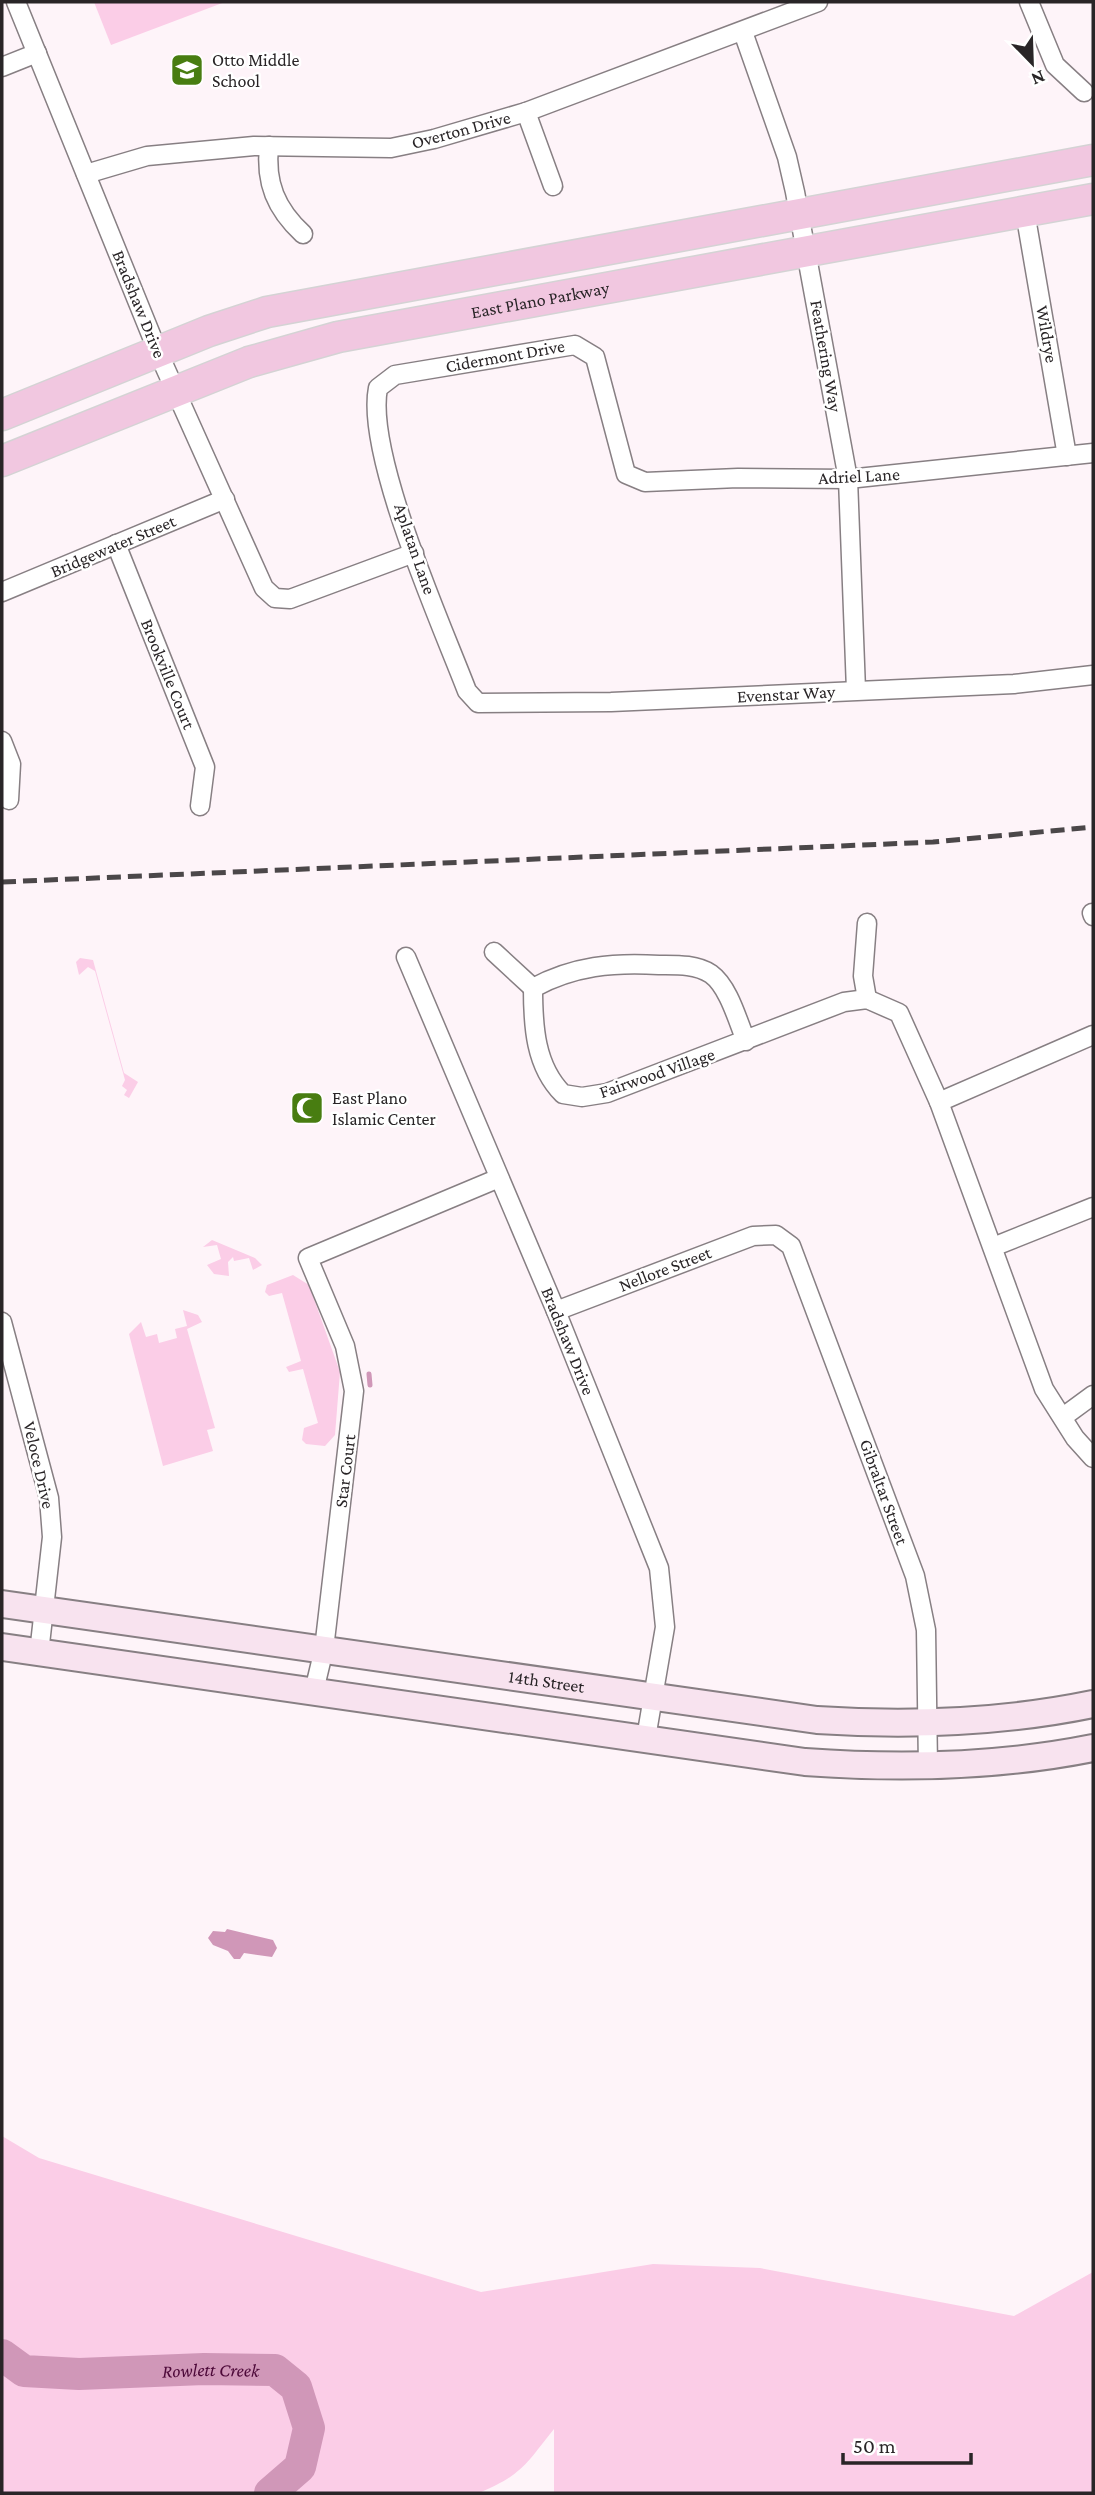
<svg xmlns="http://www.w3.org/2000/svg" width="1095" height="2495" viewBox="0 0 1095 2495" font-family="'Crimson Pro',serif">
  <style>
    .green { fill: #fbcde7 }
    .water { fill: #d097b8 }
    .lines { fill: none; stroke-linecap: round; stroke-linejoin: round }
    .stream { stroke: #d097b8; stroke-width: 5 }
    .river { stroke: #d097b8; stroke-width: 32 }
    .minor-casing { stroke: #877f83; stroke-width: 21 }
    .secondary-casing { stroke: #877f83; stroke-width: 30 }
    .primary-casing { stroke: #d4d3d4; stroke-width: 33 }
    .minor { stroke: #fff; stroke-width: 18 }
    .secondary { stroke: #f8e3ef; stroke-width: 26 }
    .primary { stroke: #f1c7e0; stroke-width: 30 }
    .rail { stroke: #4b4749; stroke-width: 5; stroke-dasharray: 14 7; stroke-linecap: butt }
    .labels { text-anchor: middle; stroke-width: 5; stroke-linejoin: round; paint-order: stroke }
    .poi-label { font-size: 18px; fill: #292527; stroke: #fff; text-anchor: start }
    .street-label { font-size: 18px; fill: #292527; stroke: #fff }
    .water-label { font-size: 19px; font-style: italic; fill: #4c0838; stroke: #fff }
  </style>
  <rect width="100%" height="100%" fill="#fef4f9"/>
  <g class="green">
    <polygon points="94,2 225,2 111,45"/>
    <polygon points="80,958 93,960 124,1073 138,1082 129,1098 124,1095 127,1090 122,1086 125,1080 95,971 88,967 79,975 76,962"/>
    <polygon points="212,1240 255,1258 262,1265 253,1270 249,1258 234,1261 233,1257 228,1262 229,1276 214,1274 207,1265 221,1259 217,1245 203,1247"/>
    <polygon points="293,1275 309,1285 340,1372 335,1435 325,1446 306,1444 302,1440 304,1428 318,1423 303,1369 289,1372 286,1367 301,1361 282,1293 269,1296 265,1292 267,1285"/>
    <polygon points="183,1310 198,1315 202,1322 187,1329 215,1428 207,1430 213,1451 163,1466 129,1334 141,1322 146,1337 157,1334 159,1343 177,1338 175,1329 187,1326"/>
    <path d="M2 2136 39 2158 481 2292 653 2264 760 2268 1014 2316 1093 2272V2493H554V2429C526 2464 522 2475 479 2493H2Z"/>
  </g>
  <polygon class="water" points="227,1929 273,1940 277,1948 272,1957 244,1953 240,1959 234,1959 228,1951 213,1945 208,1938 213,1931 225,1932"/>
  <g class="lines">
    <polyline class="stream" points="369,1374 370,1385"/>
    <path class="river" id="s1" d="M2 2355 24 2371 79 2374 204 2369 275 2370 296 2387 309 2428 300 2467 270 2493"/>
    <defs>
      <g id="minor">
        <polyline points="16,2 158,352 264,588 275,598 290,599 414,553"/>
        <polyline points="1029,2 1055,65 1084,92"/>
        <polyline points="743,32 787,157 795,192 848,479 856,690"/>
        <polyline points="2,67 37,53"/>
        <polyline points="526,112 553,186"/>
        <path d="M269 146C265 183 276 209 303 234"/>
        <polyline points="86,174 147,156 254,146 391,148 434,139 526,112 818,2"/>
        <polyline points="1025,212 1067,456"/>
        <path d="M1093 453 848 479 738 478 645 482 626 474 595 357 575 345 395 375 378 388C365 454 441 623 467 691L478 703 611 702 1014 684 1093 675"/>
        <polyline points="116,544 205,767 200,806"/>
        <polyline points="2,592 225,499"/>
        <polyline points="2,741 11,764 9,800"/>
        <polyline points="1092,913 1093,916"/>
        <polyline points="867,923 863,976 867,999"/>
        <polyline points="494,952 533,988"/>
        <polyline points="406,957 556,1311 659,1568 665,1627 646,1738"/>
        <path d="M746 1041C738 1022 729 987 711 974 696 964 676 965 659 965 614 962 573 966 533 988 533 1026 535 1066 563 1094L582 1097 607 1093 844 1002 867 999 899 1013 939 1102 1044 1389 1075 1438 1093 1458"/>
        <polyline points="939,1102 1093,1035"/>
        <polyline points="993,1247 1093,1207"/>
        <polyline points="556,1311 753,1236 776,1235 791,1246 915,1576 926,1630 928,1767"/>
        <polyline points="2,1322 49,1498 52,1537 39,1653"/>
        <polyline points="1063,1417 1093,1395"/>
        <polyline points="314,1691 324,1649 354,1391 345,1346 308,1258 499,1178"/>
      </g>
      <g id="secondary">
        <path id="s2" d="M2 1604 817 1720C911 1726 1001 1723 1093 1704"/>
        <path d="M2 1647 805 1762C902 1769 998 1767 1093 1748"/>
      </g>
      <g id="primary">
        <polyline points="2,415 209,331 267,312 1093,160"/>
        <path id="s3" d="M2 461 249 362 338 337 1093 199"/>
      </g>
    </defs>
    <use href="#minor" class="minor-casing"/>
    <use href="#secondary" class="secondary-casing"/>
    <use href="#primary" class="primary-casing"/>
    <use href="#minor" class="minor"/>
    <use href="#secondary" class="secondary"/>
    <use href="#primary" class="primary"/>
    <polyline class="rail" points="2,882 933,842 1093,827"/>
  </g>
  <defs>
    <symbol id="school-square" viewBox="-11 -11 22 22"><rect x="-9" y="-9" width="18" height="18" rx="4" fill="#487d11" stroke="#fff"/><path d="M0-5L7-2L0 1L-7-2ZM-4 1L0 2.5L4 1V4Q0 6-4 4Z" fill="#fff"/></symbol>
    <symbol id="mosque-square" viewBox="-11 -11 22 22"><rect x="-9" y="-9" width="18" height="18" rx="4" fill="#487d11" stroke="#fff"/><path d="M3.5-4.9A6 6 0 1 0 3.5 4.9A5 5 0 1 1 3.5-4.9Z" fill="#fff"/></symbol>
  </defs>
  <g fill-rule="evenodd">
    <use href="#school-square" x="168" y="51" width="38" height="38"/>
    <use href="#mosque-square" x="288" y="1089" width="38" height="38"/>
  </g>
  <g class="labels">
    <g class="poi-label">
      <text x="212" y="66">Otto Middle<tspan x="212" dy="21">School</tspan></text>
      <text x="332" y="1104">East Plano<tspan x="332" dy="21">Islamic Center</tspan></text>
    </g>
    <g class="street-label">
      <text transform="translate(461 130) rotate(-15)" y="6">Overton Drive</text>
      <text dy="6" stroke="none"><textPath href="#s3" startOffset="564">East Plano Parkway</textPath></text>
      <text transform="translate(139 304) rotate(68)" y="6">Bradshaw Drive</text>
      <text transform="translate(1047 334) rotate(80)" y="6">Wildrye</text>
      <text transform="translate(505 356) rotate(-10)" y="6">Cidermont Drive</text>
      <text transform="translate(826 356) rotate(80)" y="6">Feathering Way</text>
      <text transform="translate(859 476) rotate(-3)" y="6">Adriel Lane</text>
      <text transform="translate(113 546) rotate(-23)" y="6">Bridgewater Street</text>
      <text transform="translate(415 549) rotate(71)" y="6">Aplatan Lane</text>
      <text transform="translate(168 674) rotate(68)" y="6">Brookville Court</text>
      <text transform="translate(786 694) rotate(-3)" y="6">Evenstar Way</text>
      <text transform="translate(657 1073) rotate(-19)" y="6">Fairwood Village</text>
      <text transform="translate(665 1269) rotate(-21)" y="6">Nellore Street</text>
      <text transform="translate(568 1341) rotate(68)" y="6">Bradshaw Drive</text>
      <text transform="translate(39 1465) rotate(77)" y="6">Veloce Drive</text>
      <text transform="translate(345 1471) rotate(-83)" y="6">Star Court</text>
      <text transform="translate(884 1492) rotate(70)" y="6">Gibraltar Street</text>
      <text dy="6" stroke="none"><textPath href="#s2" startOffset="550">14th Street</textPath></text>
    </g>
    <g class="water-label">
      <text dy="7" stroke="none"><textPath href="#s1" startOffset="214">Rowlett Creek</textPath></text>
    </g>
  </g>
  <rect width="1095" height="2495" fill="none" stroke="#292527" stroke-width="7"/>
  <g transform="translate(1032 63) rotate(157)" stroke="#ffffff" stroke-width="5" paint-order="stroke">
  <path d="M0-5L12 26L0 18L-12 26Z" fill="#292527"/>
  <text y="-10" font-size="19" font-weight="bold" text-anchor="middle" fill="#292527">N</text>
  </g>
  <path d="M843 2453v10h128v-10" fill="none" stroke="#292527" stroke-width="3.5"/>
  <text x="853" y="2453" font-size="21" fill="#292527" stroke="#ffffff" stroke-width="5" paint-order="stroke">50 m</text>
</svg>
